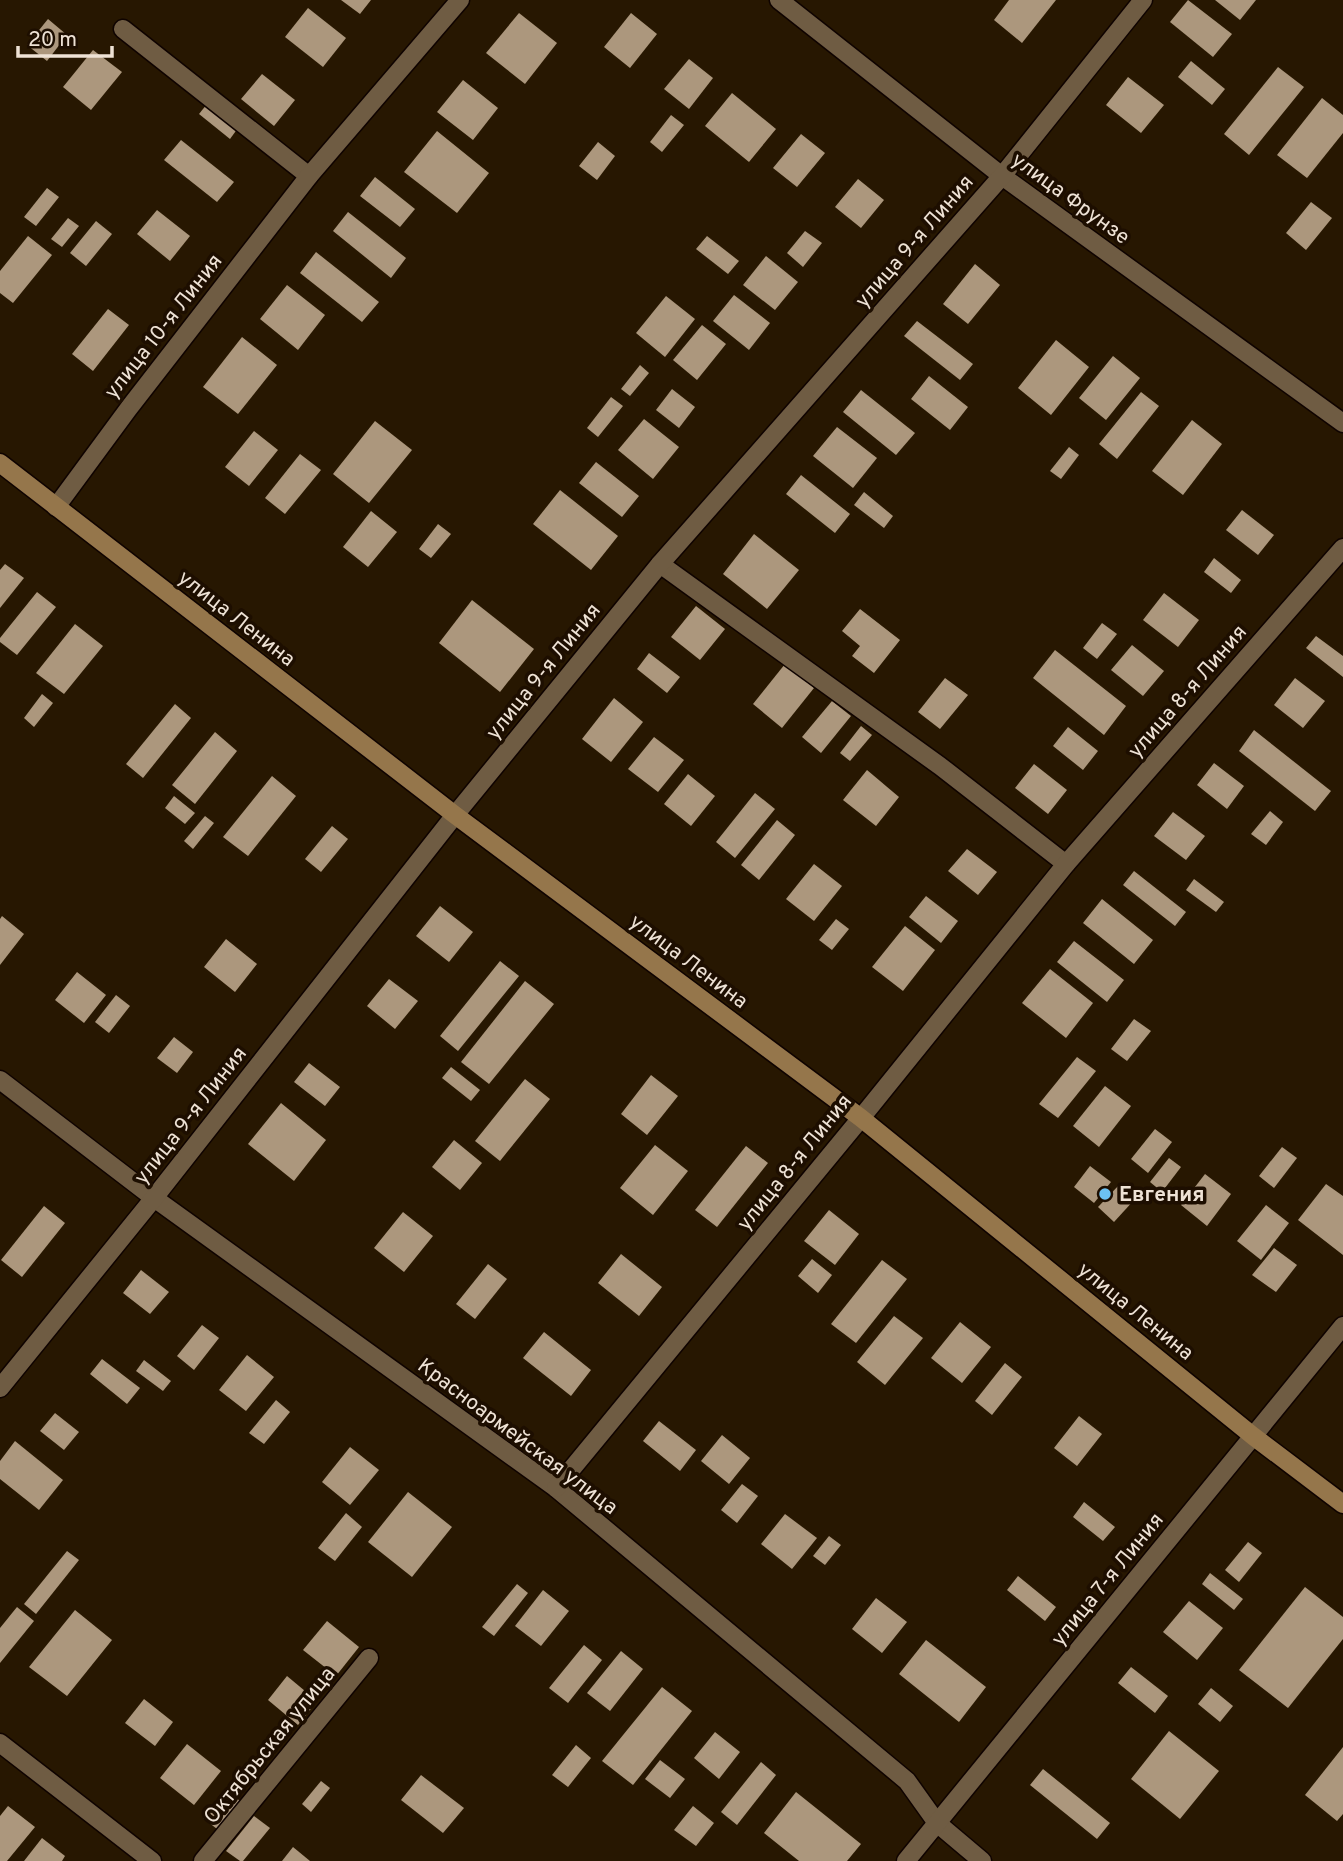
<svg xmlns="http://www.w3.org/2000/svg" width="1343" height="1861" viewBox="0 0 1343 1861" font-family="Overpass,sans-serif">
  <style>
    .building { fill: #ac977d }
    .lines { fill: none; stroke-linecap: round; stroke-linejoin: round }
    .street-casing { stroke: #0f0300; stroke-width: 21 }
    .secondary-casing { stroke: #0f0300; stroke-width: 21 }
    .street { stroke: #6f5c43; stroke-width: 18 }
    .secondary { stroke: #95764b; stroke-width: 18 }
    .poi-dot { fill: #6cc2f3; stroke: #1d0e00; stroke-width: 2.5 }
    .labels { text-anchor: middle; stroke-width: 7; stroke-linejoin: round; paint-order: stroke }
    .street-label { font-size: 21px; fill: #eee2d5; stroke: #1d0e00 }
    .poi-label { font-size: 21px; font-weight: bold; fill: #eee2d5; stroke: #1d0e00; text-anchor: start }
  </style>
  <rect width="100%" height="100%" fill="#271701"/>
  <g class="building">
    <polygon points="341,0 371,0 360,14"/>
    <polygon points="1009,0 1056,0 1022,43 994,20"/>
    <polygon points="1188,0 1232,34 1213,57 1170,22"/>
    <polygon points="1215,0 1256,0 1240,20"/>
    <polygon points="308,8 346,38 323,67 285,37"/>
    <polygon points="519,13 557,43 525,84 486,53"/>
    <polygon points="631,13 657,34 630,68 604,47"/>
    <polygon points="48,19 67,35 47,61 27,45"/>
    <polygon points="93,50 122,72 91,110 63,87"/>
    <polygon points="689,59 713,78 689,109 664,89"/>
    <polygon points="1191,61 1225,89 1212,105 1178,77"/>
    <polygon points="1278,67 1304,87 1249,155 1224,134"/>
    <polygon points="262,74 295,100 274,126 241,99"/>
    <polygon points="1128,77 1164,105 1141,133 1106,105"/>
    <polygon points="463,80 498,108 473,140 437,112"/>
    <polygon points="732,93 776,129 749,162 705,126"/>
    <polygon points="1322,98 1343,115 1343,133 1307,178 1277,155"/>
    <polygon points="207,104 238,128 230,139 199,114"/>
    <polygon points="671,115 684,125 662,152 650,142"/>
    <polygon points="437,131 489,173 457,213 404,172"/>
    <polygon points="801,134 825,153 797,187 773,168"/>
    <polygon points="181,140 234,182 217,202 164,160"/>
    <polygon points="598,142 615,156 597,180 579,166"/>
    <polygon points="375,177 415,209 400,227 360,196"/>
    <polygon points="858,179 884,200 861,228 835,207"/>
    <polygon points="47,188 59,197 36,226 24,217"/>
    <polygon points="1311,202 1332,218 1306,250 1286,233"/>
    <polygon points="157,210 190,236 170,261 137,234"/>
    <polygon points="348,212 406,258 391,278 333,231"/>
    <polygon points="68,218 79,226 62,247 51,239"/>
    <polygon points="96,221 112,234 86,266 70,253"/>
    <polygon points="805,231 822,243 803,267 787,253"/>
    <polygon points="28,236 52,255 13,303 0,293 0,271"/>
    <polygon points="707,236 739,261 728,274 696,249"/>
    <polygon points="316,252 379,302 362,322 300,273"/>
    <polygon points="766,256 798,282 775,310 743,285"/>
    <polygon points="975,264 1000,285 968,324 943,304"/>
    <polygon points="287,285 325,315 298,350 260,319"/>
    <polygon points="734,295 770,323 749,350 713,321"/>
    <polygon points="666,296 695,319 665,357 636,333"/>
    <polygon points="108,309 129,325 93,371 72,354"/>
    <polygon points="917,321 973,364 960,380 904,336"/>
    <polygon points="702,325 726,344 697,380 673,360"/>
    <polygon points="242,337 277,365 238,414 203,387"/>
    <polygon points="1056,340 1089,367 1051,415 1018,388"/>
    <polygon points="1113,356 1140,378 1106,420 1079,398"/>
    <polygon points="640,365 649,373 630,396 621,389"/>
    <polygon points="929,376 968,407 950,430 911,399"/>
    <polygon points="672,389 695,407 679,428 656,410"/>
    <polygon points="861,390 915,433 896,455 843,412"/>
    <polygon points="1141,392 1159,406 1117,459 1099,444"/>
    <polygon points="611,397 623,406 598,437 587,428"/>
    <polygon points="644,419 679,447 653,479 618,450"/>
    <polygon points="1192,420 1222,444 1183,495 1152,471"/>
    <polygon points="375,421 412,450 369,503 333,474"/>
    <polygon points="837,427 877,458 853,488 813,456"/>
    <polygon points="254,431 278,450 249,486 225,467"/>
    <polygon points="1069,447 1079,455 1061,479 1050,471"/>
    <polygon points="300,454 321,470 285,514 265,498"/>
    <polygon points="596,462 639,496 622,517 579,483"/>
    <polygon points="801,475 850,514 835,533 786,494"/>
    <polygon points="560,490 618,536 591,570 533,524"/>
    <polygon points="864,492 893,516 884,528 854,505"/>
    <polygon points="1242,510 1274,535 1258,555 1226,530"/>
    <polygon points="371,511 397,532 368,567 343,547"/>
    <polygon points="438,524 451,534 431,558 419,549"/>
    <polygon points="754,534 799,570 767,609 723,574"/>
    <polygon points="1214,558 1241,580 1231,593 1204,572"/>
    <polygon points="5,564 24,578 0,608 0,570"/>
    <polygon points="37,592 56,607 17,655 0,642 0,638"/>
    <polygon points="1164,593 1199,620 1178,647 1143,620"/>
    <polygon points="472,600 534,649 500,692 439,643"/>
    <polygon points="696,606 725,629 700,660 671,637"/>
    <polygon points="860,609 900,640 874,673 852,656 860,646 842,631"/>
    <polygon points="1102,623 1117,634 1097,659 1083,648"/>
    <polygon points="75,624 103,646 64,694 36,673"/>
    <polygon points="1316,636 1343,656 1343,677 1306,648"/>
    <polygon points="1132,645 1164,671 1143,696 1111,670"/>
    <polygon points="1055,650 1126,706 1104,735 1033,678"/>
    <polygon points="649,653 680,677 667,693 637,669"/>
    <polygon points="785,664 814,688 782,728 753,704"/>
    <polygon points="945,678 968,695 940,729 918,712"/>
    <polygon points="1295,678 1325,701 1303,728 1274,705"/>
    <polygon points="42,694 53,703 34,727 24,718"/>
    <polygon points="614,698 643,722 611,762 582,739"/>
    <polygon points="832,701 851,716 821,753 802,737"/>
    <polygon points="175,704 191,718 143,778 126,764"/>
    <polygon points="861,726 872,735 850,761 840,753"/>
    <polygon points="1068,727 1098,751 1083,770 1053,746"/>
    <polygon points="1254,730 1331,791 1315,811 1239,751"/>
    <polygon points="215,732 237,751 195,804 172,785"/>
    <polygon points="654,737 684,760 658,792 628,769"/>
    <polygon points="1214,763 1244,786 1227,809 1197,785"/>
    <polygon points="1034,764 1067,790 1048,814 1015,788"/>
    <polygon points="867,770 899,797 876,826 843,800"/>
    <polygon points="688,774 715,796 691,826 664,804"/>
    <polygon points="272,776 296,796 248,856 223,837"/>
    <polygon points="755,793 775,809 735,858 716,842"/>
    <polygon points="174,796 195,813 185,824 165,808"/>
    <polygon points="1270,811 1283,822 1266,845 1251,834"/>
    <polygon points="1173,812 1205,836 1186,860 1154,836"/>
    <polygon points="205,816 214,823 193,849 184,841"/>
    <polygon points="777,820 795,835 759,880 741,865"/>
    <polygon points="332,826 348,839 321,872 305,859"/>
    <polygon points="967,849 997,872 978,895 948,871"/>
    <polygon points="814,864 842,886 814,921 786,899"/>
    <polygon points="1134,871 1186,912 1175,926 1123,885"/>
    <polygon points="1194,879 1224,902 1216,912 1186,890"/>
    <polygon points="926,896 958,921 941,943 909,917"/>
    <polygon points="1102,899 1153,940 1134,964 1083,923"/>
    <polygon points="440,906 473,932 449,962 416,936"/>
    <polygon points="2,916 24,934 0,965 0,919"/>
    <polygon points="836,919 849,929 832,950 819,940"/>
    <polygon points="905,926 935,950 903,991 872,967"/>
    <polygon points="226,939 257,964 235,992 204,967"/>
    <polygon points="1074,941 1124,980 1107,1002 1057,962"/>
    <polygon points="500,961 519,976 458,1051 440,1036"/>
    <polygon points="1050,969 1093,1003 1066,1038 1022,1003"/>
    <polygon points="77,972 106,995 84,1023 55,1000"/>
    <polygon points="389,979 418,1001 395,1029 367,1006"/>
    <polygon points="525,981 554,1004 489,1084 461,1062"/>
    <polygon points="116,995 130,1006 109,1033 95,1022"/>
    <polygon points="1134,1019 1151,1031 1127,1061 1111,1049"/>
    <polygon points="174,1037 193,1052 177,1073 157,1058"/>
    <polygon points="1077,1057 1096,1071 1058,1118 1039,1104"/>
    <polygon points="309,1063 340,1087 325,1106 294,1082"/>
    <polygon points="451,1067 480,1090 471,1101 442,1078"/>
    <polygon points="651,1075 678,1096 647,1135 621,1114"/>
    <polygon points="525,1079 550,1099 500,1161 475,1141"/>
    <polygon points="1105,1086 1131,1106 1099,1147 1073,1126"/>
    <polygon points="281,1103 326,1140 294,1181 248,1144"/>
    <polygon points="1155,1129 1172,1142 1148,1173 1131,1159"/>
    <polygon points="454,1140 482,1163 460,1190 432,1167"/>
    <polygon points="655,1145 688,1171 653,1215 620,1188"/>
    <polygon points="746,1146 768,1163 717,1227 695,1210"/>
    <polygon points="1282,1147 1297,1158 1274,1188 1259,1176"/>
    <polygon points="1169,1158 1181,1167 1162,1192 1150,1182"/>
    <polygon points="1090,1166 1111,1182 1094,1203 1074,1187"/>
    <polygon points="1205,1174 1231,1194 1207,1226 1181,1205"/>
    <polygon points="1120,1184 1135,1199 1114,1222 1098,1207"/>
    <polygon points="1326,1184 1343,1196 1343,1255 1298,1220"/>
    <polygon points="1266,1205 1289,1223 1261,1260 1237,1241"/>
    <polygon points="44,1206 65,1223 22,1277 1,1260"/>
    <polygon points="829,1210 859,1234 835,1265 804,1241"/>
    <polygon points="403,1212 433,1236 404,1272 374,1248"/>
    <polygon points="1274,1248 1297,1265 1276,1292 1252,1275"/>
    <polygon points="621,1254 662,1287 639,1316 598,1283"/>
    <polygon points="812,1259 832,1275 818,1293 798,1276"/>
    <polygon points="882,1260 907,1279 856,1343 831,1324"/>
    <polygon points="488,1264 507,1279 475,1319 456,1304"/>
    <polygon points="141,1270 169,1292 150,1314 123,1293"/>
    <polygon points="894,1316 923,1338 885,1385 857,1362"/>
    <polygon points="960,1322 991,1347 962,1383 931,1358"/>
    <polygon points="202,1325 219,1338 194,1370 177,1356"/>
    <polygon points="544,1332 591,1370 571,1396 523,1358"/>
    <polygon points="247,1355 274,1377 246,1411 219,1390"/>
    <polygon points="102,1359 140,1388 127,1404 90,1374"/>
    <polygon points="144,1360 171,1381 163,1391 136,1371"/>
    <polygon points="1005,1363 1022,1377 992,1415 975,1401"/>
    <polygon points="276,1400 290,1412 264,1444 249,1433"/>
    <polygon points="55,1413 79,1432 64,1450 40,1431"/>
    <polygon points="1079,1416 1102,1434 1077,1466 1054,1448"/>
    <polygon points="659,1421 696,1450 680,1471 643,1441"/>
    <polygon points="722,1435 750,1458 729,1484 701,1461"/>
    <polygon points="15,1441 63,1480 39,1510 0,1479 0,1461"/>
    <polygon points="350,1447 379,1470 350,1505 322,1482"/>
    <polygon points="742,1484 758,1496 737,1523 721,1510"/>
    <polygon points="408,1492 452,1527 412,1577 368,1542"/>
    <polygon points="1084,1502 1115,1527 1103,1541 1073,1517"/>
    <polygon points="346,1513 362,1527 335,1561 318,1548"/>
    <polygon points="785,1514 817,1538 792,1569 761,1544"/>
    <polygon points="829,1536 841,1545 825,1565 813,1556"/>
    <polygon points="1248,1542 1262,1553 1239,1582 1225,1570"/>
    <polygon points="67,1551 79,1560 36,1614 24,1604"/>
    <polygon points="1210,1573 1243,1599 1234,1610 1202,1584"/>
    <polygon points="1018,1576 1056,1607 1045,1621 1007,1590"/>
    <polygon points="517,1584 528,1593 494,1636 482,1627"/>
    <polygon points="1305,1587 1343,1617 1343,1639 1288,1708 1239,1670"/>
    <polygon points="543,1590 569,1611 541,1646 515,1626"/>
    <polygon points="876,1598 907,1622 882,1653 852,1629"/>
    <polygon points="1189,1601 1223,1628 1197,1660 1163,1632"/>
    <polygon points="17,1607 34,1621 0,1663 0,1628"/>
    <polygon points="75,1610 112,1640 67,1696 29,1667"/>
    <polygon points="327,1621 359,1647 336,1676 303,1650"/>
    <polygon points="926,1640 986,1687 959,1722 899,1674"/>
    <polygon points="584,1645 602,1660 568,1703 549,1688"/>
    <polygon points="621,1651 643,1669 610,1711 587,1693"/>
    <polygon points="1131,1667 1168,1696 1155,1713 1118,1683"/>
    <polygon points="287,1676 317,1701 298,1725 268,1700"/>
    <polygon points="662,1687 692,1711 633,1785 602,1761"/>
    <polygon points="1211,1688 1233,1706 1220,1722 1198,1704"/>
    <polygon points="144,1699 173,1722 155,1746 125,1723"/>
    <polygon points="1169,1731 1219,1771 1180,1819 1131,1779"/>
    <polygon points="715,1732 740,1752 719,1779 694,1758"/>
    <polygon points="187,1744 221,1771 194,1805 160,1778"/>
    <polygon points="576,1745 591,1758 568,1787 552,1775"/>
    <polygon points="1343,1747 1343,1814 1337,1821 1305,1795"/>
    <polygon points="660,1760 685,1779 670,1798 645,1779"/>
    <polygon points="761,1762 776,1775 737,1825 721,1812"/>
    <polygon points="1043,1769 1110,1823 1097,1839 1030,1785"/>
    <polygon points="421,1775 464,1808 443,1833 401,1800"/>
    <polygon points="321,1781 330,1788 311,1812 302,1804"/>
    <polygon points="226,1790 240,1801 217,1829 203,1818"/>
    <polygon points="796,1792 861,1844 847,1861 799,1861 764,1833"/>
    <polygon points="8,1806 35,1827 7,1861 0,1861 0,1816"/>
    <polygon points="693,1806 714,1823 696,1846 674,1830"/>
    <polygon points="254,1816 270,1828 243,1861 240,1861 226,1851"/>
    <polygon points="42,1838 65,1856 62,1861 24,1861"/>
    <polygon points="293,1847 310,1861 282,1861"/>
  </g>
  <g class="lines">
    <defs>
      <g id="street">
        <polyline points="779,0 1002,176 1343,423"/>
        <polyline points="123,29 309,176"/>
        <polyline points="56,507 129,408 309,176 460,0"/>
        <polyline points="660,564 940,766 1066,864"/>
        <polyline points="0,1080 154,1198 556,1488 907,1781 937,1823 982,1861"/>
        <polyline points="0,1388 154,1198 455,815 660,564 1002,176 1143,0"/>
        <polyline points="556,1488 861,1118 1066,864 1343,548"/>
        <polyline points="0,1743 152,1861"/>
        <polyline points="203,1861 369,1658"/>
        <polyline points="906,1861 1343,1326"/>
      </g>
      <polyline id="secondary" points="0,463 455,815 861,1118 1253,1436 1343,1504"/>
    </defs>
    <use href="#street" class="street-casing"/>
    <use href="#secondary" class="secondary-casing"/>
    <use href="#street" class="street"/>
    <use href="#secondary" class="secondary"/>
  </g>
  <circle class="poi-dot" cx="1105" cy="1194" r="7"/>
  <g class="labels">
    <g class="street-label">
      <text transform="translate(1071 198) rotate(36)" y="7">улица Фрунзе</text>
      <text transform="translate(914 241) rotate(-49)" y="7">улица 9-я Линия</text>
      <text transform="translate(163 326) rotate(-52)" y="7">улица 10-я Линия</text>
      <text transform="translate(237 618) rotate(38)" y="7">улица Ленина</text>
      <text transform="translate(543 671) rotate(-51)" y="7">улица 9-я Линия</text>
      <text transform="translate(1187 691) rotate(-49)" y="7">улица 8-я Линия</text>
      <text transform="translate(689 961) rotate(37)" y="7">улица Ленина</text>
      <text transform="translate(190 1115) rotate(-52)" y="7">улица 9-я Линия</text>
      <text transform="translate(794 1162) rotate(-51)" y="7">улица 8-я Линия</text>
      <text transform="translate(1136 1311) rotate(39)" y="7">улица Ленина</text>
      <text transform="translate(518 1436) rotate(37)" y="7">Красноармейская улица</text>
      <text transform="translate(1107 1579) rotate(-51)" y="7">улица 7-я Линия</text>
      <text transform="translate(269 1745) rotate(-51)" y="7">Октябрьская улица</text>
    </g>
    <g class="poi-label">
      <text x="1119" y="1201">Евгения</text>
    </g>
  </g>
  <path d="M18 46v10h94v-10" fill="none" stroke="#eee2d5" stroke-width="3.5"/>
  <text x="28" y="46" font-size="21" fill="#eee2d5" stroke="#1d0e00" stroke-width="5" paint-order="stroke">20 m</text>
</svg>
